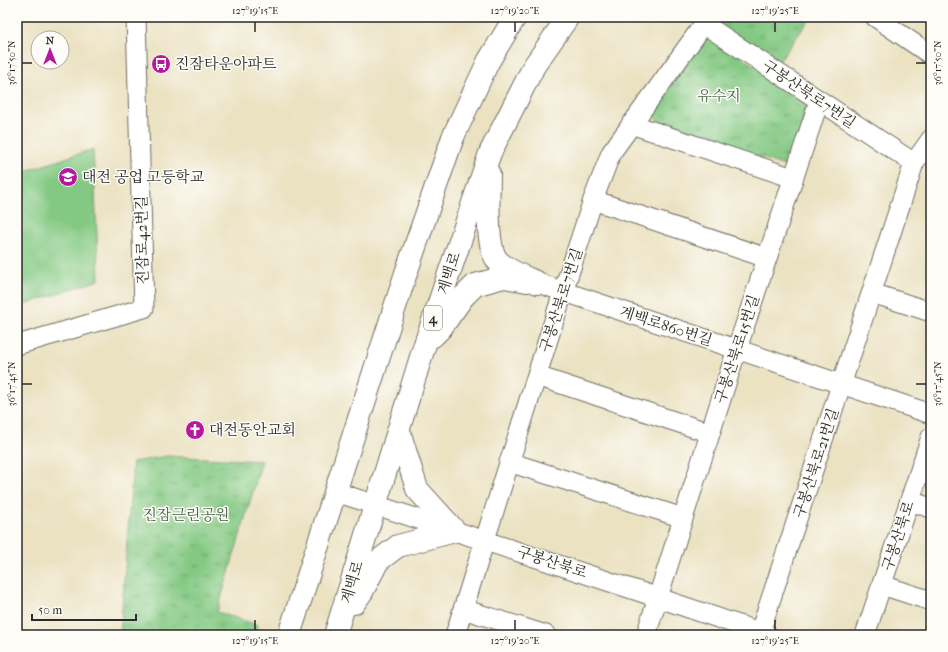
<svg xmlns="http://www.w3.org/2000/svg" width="948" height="652" viewBox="0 0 948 652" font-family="'IM FELL French Canon','Noto Serif KR',serif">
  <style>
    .park { fill: url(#park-tufts); stroke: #587a57 }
    .pitch { fill: #84c983; stroke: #587a57 }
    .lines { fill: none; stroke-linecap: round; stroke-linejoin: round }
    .minor-casing { stroke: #6e6b60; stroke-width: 21 }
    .major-casing { stroke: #6e6b60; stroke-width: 24 }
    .minor { stroke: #fff; stroke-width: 19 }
    .major { stroke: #fff; stroke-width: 22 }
    .ticks { fill: none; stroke: #2b2b2b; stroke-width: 1.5 }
    .labels { text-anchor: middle; stroke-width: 3; stroke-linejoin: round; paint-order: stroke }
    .shield { fill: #fdfcf7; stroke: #6a6a68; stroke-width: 1 }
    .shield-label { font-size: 14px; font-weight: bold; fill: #2b2b2b }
    .poi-label { font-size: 15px; fill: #2b2b2b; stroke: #fdfcf7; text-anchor: start }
    .street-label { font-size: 15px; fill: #2b2b2b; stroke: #fdfcf7 }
    .park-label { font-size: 15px; fill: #4a624a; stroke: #fdfcf7 }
    .neatline { fill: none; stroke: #2b2b2b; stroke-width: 1.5 }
    .ticks-label { font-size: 10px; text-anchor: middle; fill: #2b2b2b }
  </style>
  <defs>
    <pattern id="park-tufts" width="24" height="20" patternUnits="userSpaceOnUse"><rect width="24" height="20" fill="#84c983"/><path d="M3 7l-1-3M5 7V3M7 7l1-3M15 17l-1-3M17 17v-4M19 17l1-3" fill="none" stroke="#6ca36b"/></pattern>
  </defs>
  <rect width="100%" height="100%" fill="#fdfcf7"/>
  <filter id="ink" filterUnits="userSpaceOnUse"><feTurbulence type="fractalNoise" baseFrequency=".025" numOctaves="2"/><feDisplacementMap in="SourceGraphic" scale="8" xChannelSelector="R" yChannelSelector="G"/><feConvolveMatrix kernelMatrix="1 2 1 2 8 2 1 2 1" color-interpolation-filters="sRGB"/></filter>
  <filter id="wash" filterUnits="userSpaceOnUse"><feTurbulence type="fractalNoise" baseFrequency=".012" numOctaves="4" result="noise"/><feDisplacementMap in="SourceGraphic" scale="16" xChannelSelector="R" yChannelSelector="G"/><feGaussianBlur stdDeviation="0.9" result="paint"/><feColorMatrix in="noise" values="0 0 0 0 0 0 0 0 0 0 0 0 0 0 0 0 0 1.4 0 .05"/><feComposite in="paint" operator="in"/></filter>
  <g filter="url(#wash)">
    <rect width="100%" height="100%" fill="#ebe2c2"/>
    <g class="park">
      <polygon points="714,17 811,17 776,66 712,20"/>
      <polygon points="713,36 814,109 787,167 657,121 654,108 705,38"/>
      <polygon points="167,456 262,461 217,612 258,625 255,635 120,635 133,462"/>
    </g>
    <polygon class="pitch" points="93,149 99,280 17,307 17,174"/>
  </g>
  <g filter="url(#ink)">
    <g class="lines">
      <defs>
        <g id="minor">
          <polyline points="875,17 931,55"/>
          <polyline points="704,24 914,163"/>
          <polyline points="631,124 793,178"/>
          <polyline points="593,200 767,258"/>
          <polyline points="538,283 931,414"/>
          <polyline points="872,293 931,312"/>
          <polyline points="17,345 144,308 136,17"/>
          <polyline points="537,376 710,433"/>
          <polyline points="509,462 683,518"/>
          <polyline points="336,492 659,598 768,635"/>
          <polyline points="910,501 931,508"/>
          <polyline points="882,585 931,601"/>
          <polyline points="463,609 546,635"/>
          <polyline points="455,635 563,292 593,200 611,153 709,17"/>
          <polyline points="646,635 737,349 819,101"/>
          <polyline points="759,635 914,163 931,139"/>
          <polyline points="865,635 931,437"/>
        </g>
        <g id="major">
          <path d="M489 174C489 194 485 244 497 260 507 271 525 277 538 283"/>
          <polyline points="433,336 441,328 463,297 475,285 504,277 527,281"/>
          <polyline points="354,603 362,592 378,561 398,546 455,531 417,489 399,431"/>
          <polyline points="289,635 405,276 453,137 488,62 515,17"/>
          <polyline points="335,635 425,344 490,153 534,66 568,17"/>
        </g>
      </defs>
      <use href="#minor" class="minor-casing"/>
      <use href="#major" class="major-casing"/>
      <use href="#minor" class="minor"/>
      <use href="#major" class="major"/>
    </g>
  </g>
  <path class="ticks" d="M255 22V32M515 22V32M775 22V32M22 63H32M916 63H926M22 384H32M916 384H926M255 620V630M515 620V630M775 620V630"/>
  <defs>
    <symbol id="bus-disc" viewBox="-11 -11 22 22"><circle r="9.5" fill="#b5179e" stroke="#fdfcf7"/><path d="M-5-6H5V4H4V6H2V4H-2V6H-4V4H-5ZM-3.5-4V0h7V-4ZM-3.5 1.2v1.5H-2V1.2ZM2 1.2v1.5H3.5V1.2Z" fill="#fff"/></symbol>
    <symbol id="school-disc" viewBox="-11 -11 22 22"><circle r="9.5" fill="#b5179e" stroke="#fdfcf7"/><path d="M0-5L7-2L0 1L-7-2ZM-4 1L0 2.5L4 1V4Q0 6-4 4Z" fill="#fff"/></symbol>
    <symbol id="church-disc" viewBox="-11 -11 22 22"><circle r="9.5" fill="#b5179e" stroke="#fdfcf7"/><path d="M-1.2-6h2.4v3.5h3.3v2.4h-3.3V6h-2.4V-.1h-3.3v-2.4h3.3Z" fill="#fff"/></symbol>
  </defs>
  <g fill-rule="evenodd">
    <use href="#bus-disc" x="150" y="53" width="22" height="22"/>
    <use href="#school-disc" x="57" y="166" width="22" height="22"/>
    <use href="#church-disc" x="184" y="419" width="22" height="22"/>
  </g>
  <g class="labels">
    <rect class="shield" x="424" y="306" width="18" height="24" rx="3"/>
    <g class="shield-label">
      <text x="433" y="323">4</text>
    </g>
    <g class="poi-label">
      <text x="175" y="69">진잠타운아파트</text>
      <text x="82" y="182">대전 공업 고등학교</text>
      <text x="209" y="435">대전동안교회</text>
    </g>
    <g class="street-label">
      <text transform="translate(809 94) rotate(34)" y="5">구봉산북로7번길</text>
      <text transform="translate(142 240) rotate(-91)" y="5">진잠로42번길</text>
      <text transform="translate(449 273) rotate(-72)" y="5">계백로</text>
      <text transform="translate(561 300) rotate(-72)" y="5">구봉산북로7번길</text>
      <text transform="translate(666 326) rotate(18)" y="5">계백로860번길</text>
      <text transform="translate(737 349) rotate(-72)" y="5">구봉산북로15번길</text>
      <text transform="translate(816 463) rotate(-72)" y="5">구봉산북로21번길</text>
      <text transform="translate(898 536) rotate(-72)" y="5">구봉산북로</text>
      <text transform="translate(552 562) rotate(18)" y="5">구봉산북로</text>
      <text transform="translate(352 582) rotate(-73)" y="5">계백로</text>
    </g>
    <g class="park-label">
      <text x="719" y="101">유수지</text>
      <text x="186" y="520">진잠근린공원</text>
    </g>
  </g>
  <rect width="948" height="652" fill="none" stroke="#fdfcf7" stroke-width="44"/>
  <g transform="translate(50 50)"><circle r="19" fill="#fdfcf7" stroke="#a9a8a5"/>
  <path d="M0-3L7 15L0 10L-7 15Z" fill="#b5179e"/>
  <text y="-6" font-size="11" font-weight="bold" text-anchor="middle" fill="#2b2b2b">N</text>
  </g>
  <path d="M32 614v6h104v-6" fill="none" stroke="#2b2b2b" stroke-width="2"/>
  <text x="38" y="614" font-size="12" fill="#2b2b2b" stroke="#fdfcf7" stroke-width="3" paint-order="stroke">50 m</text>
  <rect x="22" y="22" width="904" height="608" class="neatline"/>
  <g class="ticks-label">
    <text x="255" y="14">127°19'15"E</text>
    <text x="515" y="14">127°19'20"E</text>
    <text x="775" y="14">127°19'25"E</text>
    <text transform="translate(11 63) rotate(-90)" y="4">36°17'50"N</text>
    <text transform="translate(937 63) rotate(-90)" y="4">36°17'50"N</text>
    <text transform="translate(11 384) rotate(-90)" y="4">36°17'45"N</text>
    <text transform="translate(937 384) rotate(-90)" y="4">36°17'45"N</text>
    <text x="255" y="644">127°19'15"E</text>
    <text x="515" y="644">127°19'20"E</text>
    <text x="775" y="644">127°19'25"E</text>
  </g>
</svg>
